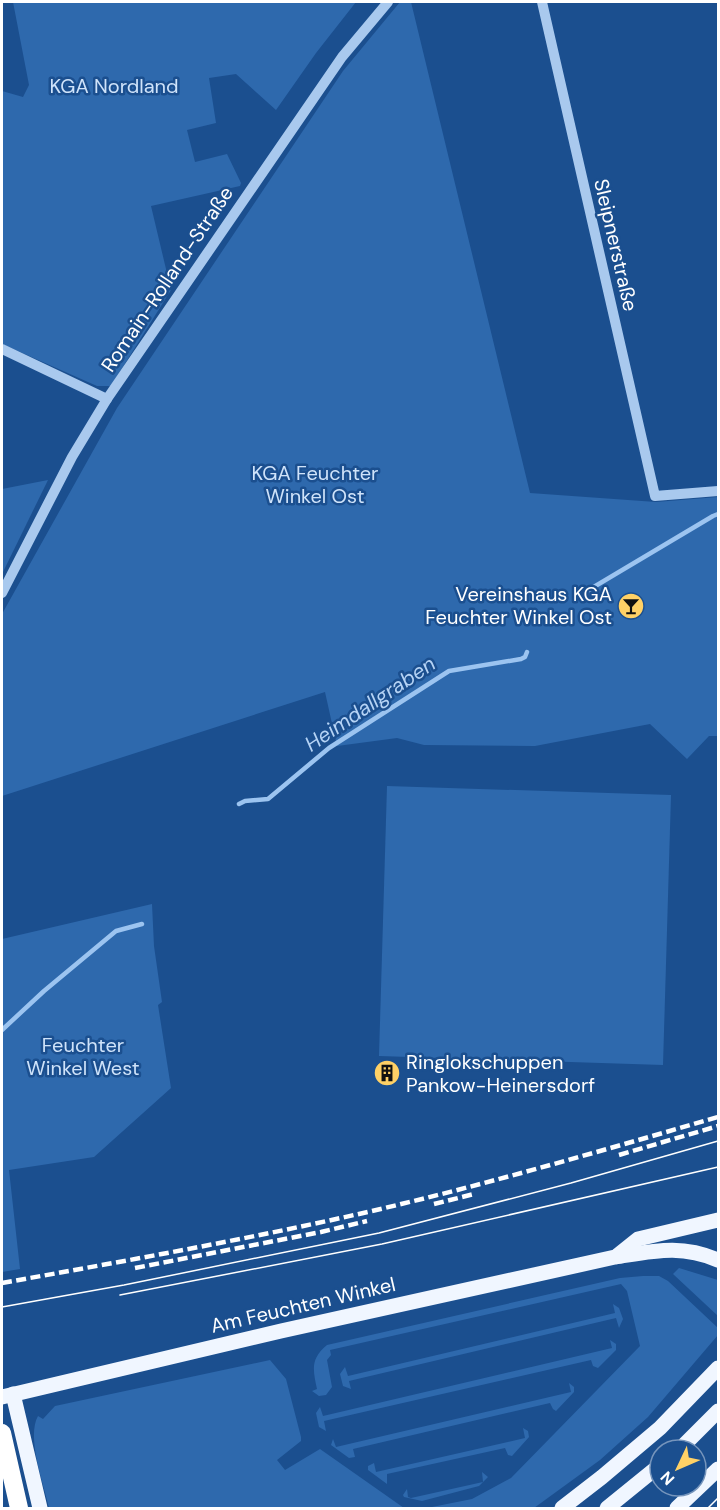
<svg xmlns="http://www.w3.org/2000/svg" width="720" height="1510" viewBox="0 0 720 1510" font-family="'DM Sans',sans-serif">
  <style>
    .green { fill: #2e69ad }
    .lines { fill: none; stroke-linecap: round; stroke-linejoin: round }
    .stream { stroke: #9cc4f0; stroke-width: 4.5 }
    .minor { stroke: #a9c9ee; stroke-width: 10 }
    .major { stroke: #f0f6ff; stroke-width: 15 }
    .highway { stroke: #fff; stroke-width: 18 }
    .tram { stroke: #fff; stroke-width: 1.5 }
    .rail { stroke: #fff; stroke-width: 4.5; stroke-dasharray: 10 4.5; stroke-linecap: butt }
    .labels { text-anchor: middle; stroke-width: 5; stroke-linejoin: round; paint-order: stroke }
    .park-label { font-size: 20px; fill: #cfe3fa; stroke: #1b4f8f }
    .street-label { font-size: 20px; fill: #fff; stroke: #1b4f8f }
    .poi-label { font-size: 20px; fill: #fff; stroke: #1b4f8f; text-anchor: end }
    .water-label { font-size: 21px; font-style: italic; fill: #b5d3f5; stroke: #1b4f8f }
  </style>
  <rect width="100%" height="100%" fill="#1b4f8f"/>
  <g class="green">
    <polygon points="13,2 356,2 316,53 276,110 236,74 209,78 216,123 187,130 195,162 227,154 241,183 240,186 151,206 171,290 111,386 97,386 2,344 2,91 23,97 29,85"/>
    <polygon points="400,2 411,2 530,493 656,502 718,497 718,736 709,736 687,759 650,724 535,746 424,745 397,738 337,746 325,692 2,796 2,614 117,408 343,71"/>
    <polygon points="48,480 2,574 2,489"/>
    <polygon points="387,786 671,795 663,1065 379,1056"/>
    <polygon points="152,904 154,946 162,1002 158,1005 171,1088 94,1157 9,1170 20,1269 2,1272 2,939"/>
    <polygon points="679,1268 718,1280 718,1316 673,1274"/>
    <path d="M643 1276H659L668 1281 718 1328V1335L648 1417 600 1460 534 1508H427L472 1499 511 1478 640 1346 627 1291 621 1284 330 1350 331 1355 327 1360 332 1387 326 1395 319 1396 312 1391 317 1389C313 1370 310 1359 327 1345L620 1278Z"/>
    <polygon points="613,1304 619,1308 623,1319 619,1328 616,1318 349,1381 351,1389 343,1386 340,1374 345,1367 348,1376 615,1313"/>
    <polygon points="610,1340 616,1344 616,1350 598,1368 593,1366 591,1360 324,1421 326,1431 319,1427 316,1413 320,1407 323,1416 612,1348"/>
    <path d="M270 1360 286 1379 301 1437V1441L277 1460 285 1470 320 1449 404 1508H49C44 1485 26 1437 38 1416L43 1419 55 1406Z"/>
    <polygon points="569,1383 574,1387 574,1392 556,1411 553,1409 550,1403 353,1449 355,1457 349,1458 331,1445 333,1439 336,1447 571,1392"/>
    <polygon points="523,1428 528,1431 529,1437 512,1456 508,1455 505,1448 387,1474 387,1484 368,1470 368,1466 374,1463 376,1472 525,1438"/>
    <polygon points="482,1472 488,1477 479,1486 422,1501 404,1497 403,1495 407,1489 408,1497 411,1498 483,1482"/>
  </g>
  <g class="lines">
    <g class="stream">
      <polyline points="587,591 713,516 718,514"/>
      <polyline points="239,804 245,801 268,799 329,748 449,671 521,659 525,657 527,652"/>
      <polyline points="2,1030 44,991 116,931 142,924"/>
    </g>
    <g class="minor">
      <polyline points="542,2 655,496 718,491"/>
      <polyline points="2,349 107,399"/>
      <polyline points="2,593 72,457 107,399 342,57 388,2"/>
    </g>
    <g class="major">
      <polyline points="618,1255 638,1239 718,1220"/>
      <polyline points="13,1394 40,1508"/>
      <path d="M2 1397 281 1331 615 1257C654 1251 681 1244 718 1260"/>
      <polyline points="679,1450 718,1411"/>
      <polyline points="562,1508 602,1477 660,1428 718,1368"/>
      <polyline points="607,1508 660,1465"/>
      <polyline points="677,1508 718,1469"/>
    </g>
    <polyline class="highway" points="2,1433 19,1508"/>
    <g class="tram">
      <polyline points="120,1295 382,1244 718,1167"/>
      <polyline points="2,1307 124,1285 379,1233 571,1183 718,1141"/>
      <polyline points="708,1508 718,1498"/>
    </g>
    <g class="rail">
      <polyline points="619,1155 718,1126"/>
      <polyline points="434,1204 474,1194"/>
      <polyline points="135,1268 321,1232 367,1221"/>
      <path d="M2 1283C125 1261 249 1239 372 1211 488 1184 604 1150 718 1117"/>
    </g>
  </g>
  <defs>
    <symbol id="bar-disc" viewBox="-11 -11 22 22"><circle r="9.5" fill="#ffd166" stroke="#1b4f8f"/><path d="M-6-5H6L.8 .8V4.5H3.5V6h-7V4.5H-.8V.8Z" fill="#111"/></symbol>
    <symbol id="building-disc" viewBox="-11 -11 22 22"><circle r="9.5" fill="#ffd166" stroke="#1b4f8f"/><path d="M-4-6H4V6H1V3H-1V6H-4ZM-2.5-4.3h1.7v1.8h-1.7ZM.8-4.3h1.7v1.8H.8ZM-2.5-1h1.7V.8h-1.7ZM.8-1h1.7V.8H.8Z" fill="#111"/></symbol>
  </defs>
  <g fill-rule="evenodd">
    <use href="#bar-disc" x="616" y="591" width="30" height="30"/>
    <use href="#building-disc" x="372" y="1058" width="30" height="30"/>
  </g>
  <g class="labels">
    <g class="park-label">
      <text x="114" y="93">KGA Nordland</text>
      <text x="315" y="480">KGA Feuchter<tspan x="315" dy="23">Winkel Ost</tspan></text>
      <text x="83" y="1052">Feuchter<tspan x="83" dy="23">Winkel West</tspan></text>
    </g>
    <g class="street-label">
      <text transform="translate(616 245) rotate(77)" y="7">Sleipnerstraße</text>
      <text transform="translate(167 279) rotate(-56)" y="7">Romain-Rolland-Straße</text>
      <text transform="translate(303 1305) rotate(-13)" y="7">Am Feuchten Winkel</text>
    </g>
    <g class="poi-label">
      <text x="612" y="601">Vereinshaus KGA<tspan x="612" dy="23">Feuchter Winkel Ost</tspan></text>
      <text x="406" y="1069" text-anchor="start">Ringlokschuppen<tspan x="406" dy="23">Pankow-Heinersdorf</tspan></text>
    </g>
    <g class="water-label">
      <text transform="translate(370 704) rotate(-34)" y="7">Heimdallgraben</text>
    </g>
  </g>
  <rect width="720" height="1510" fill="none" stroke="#ffffff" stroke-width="6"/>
  <g transform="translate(678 1468) rotate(226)"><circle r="28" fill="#1b4f8f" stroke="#7695bc" stroke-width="1.5"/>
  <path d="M0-4.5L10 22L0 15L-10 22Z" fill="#ffd166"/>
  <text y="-9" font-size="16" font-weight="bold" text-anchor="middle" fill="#ffffff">N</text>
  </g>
</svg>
